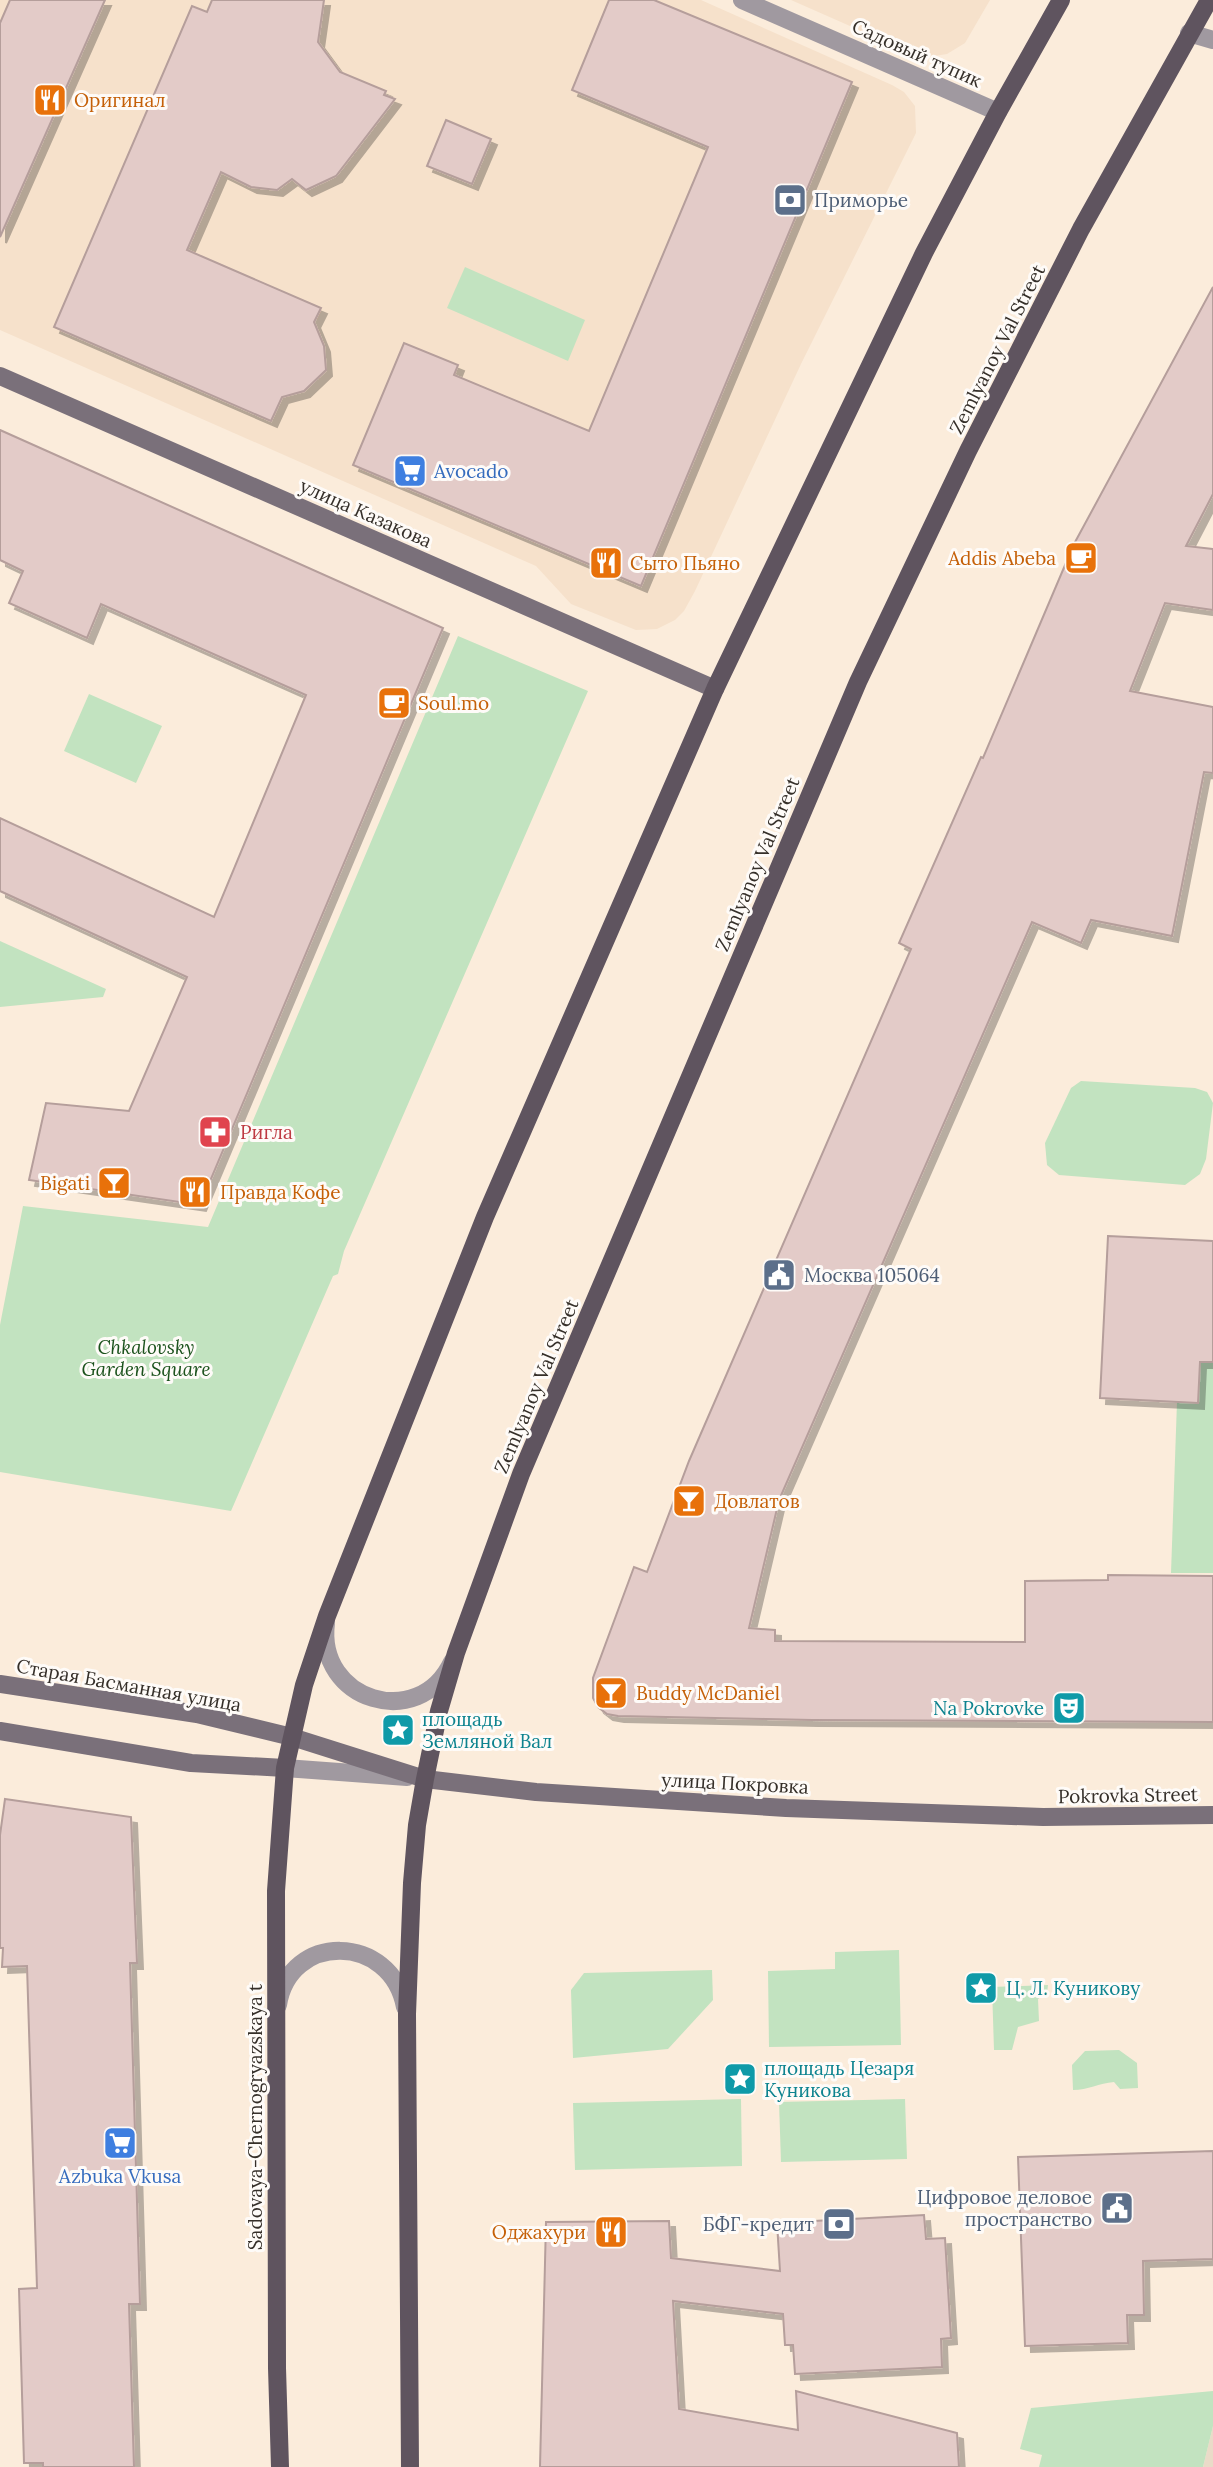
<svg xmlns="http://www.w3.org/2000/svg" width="1213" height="2467" viewBox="0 0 1213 2467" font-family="Lora,serif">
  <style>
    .built { fill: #f6e1cb }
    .education { fill: #eadbc8 }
    .green { fill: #c2e3c0 }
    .building { fill: #e3cbc8; stroke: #b59e9b; stroke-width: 2; filter: url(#shadow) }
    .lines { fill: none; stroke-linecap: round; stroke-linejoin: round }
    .street { stroke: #a099a0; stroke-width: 18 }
    .secondary { stroke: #7a707a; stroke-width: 18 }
    .primary { stroke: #5f545f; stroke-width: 18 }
    .labels { text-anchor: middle; stroke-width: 6; stroke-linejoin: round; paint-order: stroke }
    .street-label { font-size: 19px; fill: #352f29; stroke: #fefbf8 }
    .food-label { font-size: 19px; fill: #c56008; stroke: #fefbf8; text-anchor: start }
    .service-label { font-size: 19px; fill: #4e5e75; stroke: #fefbf8; text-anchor: start }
    .shop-label { font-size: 19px; fill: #366cbe; stroke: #fefbf8; text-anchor: start }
    .health-label { font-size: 19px; fill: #be3a42; stroke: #fefbf8; text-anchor: start }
    .park-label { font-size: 19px; font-style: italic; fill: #1b521c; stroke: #fefbf8 }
    .culture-label { font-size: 19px; fill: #0d838f; stroke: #fefbf8; text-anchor: start }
  </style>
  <defs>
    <filter id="shadow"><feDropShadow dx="6" dy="6" stdDeviation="0" flood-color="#0004"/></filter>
  </defs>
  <rect width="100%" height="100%" fill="#fbecdb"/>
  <g class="built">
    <polygon points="0,0 701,0 892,85 904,92 915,106 916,133 801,364 695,591 684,611 675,620 657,629 636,630 571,604 536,566 0,330"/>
    <polygon points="791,0 990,0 965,43 947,54 928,57 918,56"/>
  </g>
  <polygon class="education" points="1213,2426 1213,2467 1203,2467"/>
  <g class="green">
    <polygon points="465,267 585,320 568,361 447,308"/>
    <polygon points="458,636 588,691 344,1251 338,1274 333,1276 231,1511 0,1472 0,1325 23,1206 208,1227"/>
    <polygon points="89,694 162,726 136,783 64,751"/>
    <polygon points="0,941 106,989 103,997 0,1007"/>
    <polygon points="1081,1081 1195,1088 1207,1092 1213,1103 1206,1159 1200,1174 1185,1185 1059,1175 1047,1165 1045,1143 1071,1088"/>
    <polygon points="1200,1362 1213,1362 1213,1573 1171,1573 1177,1402"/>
    <polygon points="899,1950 901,2045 769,2047 768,1971 835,1969 835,1952"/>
    <polygon points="712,1970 713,2000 668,2049 573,2058 571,1990 584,1973"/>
    <polygon points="1048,1985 1047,1993 1038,1999 1039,2021 1018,2027 1012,2050 994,2050 992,1987"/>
    <path d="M1119 2050 1137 2063 1138 2088 1120 2089 1114 2082C1099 2083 1088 2090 1073 2090L1072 2065 1085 2051Z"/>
    <polygon points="741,2099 742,2166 575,2170 573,2103"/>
    <polygon points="905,2099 907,2159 781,2162 779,2102"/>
    <polygon points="1213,2391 1213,2426 1203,2467 1039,2467 1042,2455 1020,2449 1031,2408"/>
  </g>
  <g class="building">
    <polygon points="10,0 105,0 0,237 0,23"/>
    <polygon points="212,0 324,0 318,42 340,72 386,91 384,95 395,99 336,176 306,190 292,179 277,190 251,187 221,172 187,250 321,308 314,322 324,346 326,370 304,391 282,397 271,421 54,327 192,6 207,12"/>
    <polygon points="609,0 654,0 852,82 641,586 353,465 404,343 458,365 454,375 589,431 708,147 572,90"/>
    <polygon points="446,120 491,139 472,184 427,166"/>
    <polygon points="1213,287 1213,494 1186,546 1213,549 1213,610 1165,603 1130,691 1213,707 1213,773 1204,772 1172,936 1091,920 1081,943 1032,922 779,1500 749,1628 775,1630 775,1641 1025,1642 1025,1581 1108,1580 1108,1575 1213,1576 1213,1722 812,1720 618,1716 607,1714 598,1707 593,1698 593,1678 634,1567 647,1572 689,1461 911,949 899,943 981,757 983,758 1074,544"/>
    <polygon points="0,430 443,628 200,1205 29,1180 46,1103 129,1111 187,977 0,891 0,818 214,917 306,695 101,604 87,638 9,603 23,571 0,560"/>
    <polygon points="1108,1236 1213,1241 1213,1362 1200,1362 1198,1403 1100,1398"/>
    <polygon points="5,1799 131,1817 137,1963 130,1963 140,2304 129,2304 134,2467 43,2467 43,2463 24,2463 19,2289 37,2288 27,1966 2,1967 3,1948 0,1948 0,1835"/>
    <polygon points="1213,2151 1213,2259 1143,2261 1144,2315 1127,2315 1128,2343 1025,2346 1018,2157"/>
    <polygon points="924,2215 926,2239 945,2238 951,2338 941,2339 942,2367 795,2374 793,2345 785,2345 783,2314 673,2301 679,2409 798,2430 796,2391 957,2433 959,2467 540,2467 546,2222 669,2221 671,2258 780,2271 777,2223"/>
  </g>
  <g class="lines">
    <g class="street">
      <polyline points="742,0 998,112"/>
      <polyline points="1189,33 1213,40"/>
      <path d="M326 1623C316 1701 419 1732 452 1662"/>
      <polyline points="285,1768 407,1777"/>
      <path d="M278 2005C289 1932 391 1933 405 2007"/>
    </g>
    <g class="secondary">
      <polyline points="0,376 715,689"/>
      <polyline points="0,1684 197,1714 292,1737 425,1779 536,1792 786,1808 1043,1817 1213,1815"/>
      <polyline points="0,1731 191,1763 285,1768"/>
    </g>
    <g class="primary">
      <polyline points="280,2467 277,2368 276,1891 285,1768 304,1685 327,1616 485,1217 715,689 924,253 998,112 1061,0"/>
      <polyline points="410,2467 407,2014 412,1883 417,1825 425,1779 439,1711 456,1653 521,1474 858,682 968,451 1081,229 1209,0"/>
    </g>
  </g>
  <defs>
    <symbol id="restaurant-square" viewBox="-11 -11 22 22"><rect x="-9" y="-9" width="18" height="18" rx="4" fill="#e8710a" stroke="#fefbf8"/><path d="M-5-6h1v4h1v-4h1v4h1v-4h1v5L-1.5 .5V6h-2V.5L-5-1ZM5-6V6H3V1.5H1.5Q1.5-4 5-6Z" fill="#fff"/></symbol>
    <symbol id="bank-square" viewBox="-11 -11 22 22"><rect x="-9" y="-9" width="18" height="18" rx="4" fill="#5c6f8a" stroke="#fefbf8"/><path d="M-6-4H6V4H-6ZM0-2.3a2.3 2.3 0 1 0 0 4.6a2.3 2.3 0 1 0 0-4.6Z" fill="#fff"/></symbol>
    <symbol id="supermarket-square" viewBox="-11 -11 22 22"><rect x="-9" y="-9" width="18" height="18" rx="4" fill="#3f7fe0" stroke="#fefbf8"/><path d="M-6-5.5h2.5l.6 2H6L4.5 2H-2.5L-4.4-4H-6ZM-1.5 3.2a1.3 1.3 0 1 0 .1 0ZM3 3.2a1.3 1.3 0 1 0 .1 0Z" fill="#fff"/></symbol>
    <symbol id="cafe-square" viewBox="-11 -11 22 22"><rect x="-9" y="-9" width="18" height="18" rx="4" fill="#e8710a" stroke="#fefbf8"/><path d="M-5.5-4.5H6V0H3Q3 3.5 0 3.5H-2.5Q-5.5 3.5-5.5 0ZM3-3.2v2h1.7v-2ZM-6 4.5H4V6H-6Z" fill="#fff"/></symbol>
    <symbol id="pharmacy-square" viewBox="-11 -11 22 22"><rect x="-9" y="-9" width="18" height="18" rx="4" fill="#e0444e" stroke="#fefbf8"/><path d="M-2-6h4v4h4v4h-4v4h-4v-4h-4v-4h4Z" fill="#fff"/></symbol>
    <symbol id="bar-square" viewBox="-11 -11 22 22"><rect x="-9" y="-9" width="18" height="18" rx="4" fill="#e8710a" stroke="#fefbf8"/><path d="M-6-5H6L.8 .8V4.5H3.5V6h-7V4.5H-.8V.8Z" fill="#fff"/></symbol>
    <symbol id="civic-square" viewBox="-11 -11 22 22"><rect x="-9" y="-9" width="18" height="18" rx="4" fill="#5c6f8a" stroke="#fefbf8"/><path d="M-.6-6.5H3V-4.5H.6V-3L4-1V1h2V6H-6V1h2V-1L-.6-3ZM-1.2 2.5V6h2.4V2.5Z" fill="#fff"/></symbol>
    <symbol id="theatre-square" viewBox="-11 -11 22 22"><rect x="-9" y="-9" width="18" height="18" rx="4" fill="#0f9aa8" stroke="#fefbf8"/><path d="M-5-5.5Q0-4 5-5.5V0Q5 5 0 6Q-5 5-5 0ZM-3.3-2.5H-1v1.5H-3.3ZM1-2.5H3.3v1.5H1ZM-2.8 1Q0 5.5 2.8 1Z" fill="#fff"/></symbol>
    <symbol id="sight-square" viewBox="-11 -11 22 22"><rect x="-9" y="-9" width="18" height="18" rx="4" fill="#0f9aa8" stroke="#fefbf8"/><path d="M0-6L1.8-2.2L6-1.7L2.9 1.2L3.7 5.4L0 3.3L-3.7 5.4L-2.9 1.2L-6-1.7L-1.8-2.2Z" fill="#fff"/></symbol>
  </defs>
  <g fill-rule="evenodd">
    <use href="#restaurant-square" x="31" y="81" width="38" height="38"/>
    <use href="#bank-square" x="771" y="181" width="38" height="38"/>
    <use href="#supermarket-square" x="391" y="452" width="38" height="38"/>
    <use href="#cafe-square" x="1062" y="539" width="38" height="38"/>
    <use href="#restaurant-square" x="587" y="544" width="38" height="38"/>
    <use href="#cafe-square" x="375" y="684" width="38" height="38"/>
    <use href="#pharmacy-square" x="196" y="1113" width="38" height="38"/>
    <use href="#bar-square" x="95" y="1164" width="38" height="38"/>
    <use href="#restaurant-square" x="176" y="1173" width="38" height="38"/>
    <use href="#civic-square" x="760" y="1256" width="38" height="38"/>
    <use href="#bar-square" x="670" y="1482" width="38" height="38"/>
    <use href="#bar-square" x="592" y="1674" width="38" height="38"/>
    <use href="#theatre-square" x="1050" y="1689" width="38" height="38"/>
    <use href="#sight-square" x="379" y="1711" width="38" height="38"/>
    <use href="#sight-square" x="962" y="1969" width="38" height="38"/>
    <use href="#sight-square" x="721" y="2060" width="38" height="38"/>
    <use href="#supermarket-square" x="101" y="2124" width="38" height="38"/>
    <use href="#civic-square" x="1098" y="2189" width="38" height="38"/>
    <use href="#bank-square" x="820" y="2205" width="38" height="38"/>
    <use href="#restaurant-square" x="592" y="2213" width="38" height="38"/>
  </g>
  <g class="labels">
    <g class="street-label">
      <text transform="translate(917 53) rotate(24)" y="7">Садовый тупик</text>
      <text transform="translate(997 349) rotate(-63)" y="7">Zemlyanoy Val Street</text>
      <text transform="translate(366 513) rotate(24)" y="7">улица Казакова</text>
      <text transform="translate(757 864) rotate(-67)" y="7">Zemlyanoy Val Street</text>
      <text transform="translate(536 1386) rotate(-67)" y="7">Zemlyanoy Val Street</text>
      <text transform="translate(129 1685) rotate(10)" y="7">Старая Басманная улица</text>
      <text transform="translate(735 1783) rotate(3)" y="7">улица Покровка</text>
      <text transform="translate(1128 1795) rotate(-1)" y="7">Pokrovka Street</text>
      <text transform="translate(255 2117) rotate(-90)" y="7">Sadovaya-Chernogryazskaya t</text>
    </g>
    <g class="food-label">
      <text x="74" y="107">Оригинал</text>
      <text x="1056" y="565" text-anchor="end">Addis Abeba</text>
      <text x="630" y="570">Сыто Пьяно</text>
      <text x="418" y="710">Soul.mo</text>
      <text x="90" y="1190" text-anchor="end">Bigati</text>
      <text x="220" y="1199">Правда Кофе</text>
      <text x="714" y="1508">Довлатов</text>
      <text x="636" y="1700">Buddy McDaniel</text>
      <text x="586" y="2239" text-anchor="end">Оджахури</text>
    </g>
    <g class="service-label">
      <text x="814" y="207">Приморье</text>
      <text x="804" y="1282">Москва 105064</text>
      <text x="1092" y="2204" text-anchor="end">Цифровое деловое<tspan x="1092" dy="22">пространство</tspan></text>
      <text x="814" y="2231" text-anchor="end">БФГ-кредит</text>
    </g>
    <g class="shop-label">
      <text x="434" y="478">Avocado</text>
      <text x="120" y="2183" text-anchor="middle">Azbuka Vkusa</text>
    </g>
    <g class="health-label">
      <text x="240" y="1139">Ригла</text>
    </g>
    <g class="park-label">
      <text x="146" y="1354">Chkalovsky<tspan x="146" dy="22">Garden Square</tspan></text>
    </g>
    <g class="culture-label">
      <text x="1044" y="1715" text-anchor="end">Na Pokrovke</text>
      <text x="422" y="1726">площадь<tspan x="422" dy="22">Земляной Вал</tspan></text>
      <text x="1006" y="1995">Ц. Л. Куникову</text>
      <text x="764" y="2075">площадь Цезаря<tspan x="764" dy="22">Куникова</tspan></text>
    </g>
  </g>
</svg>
